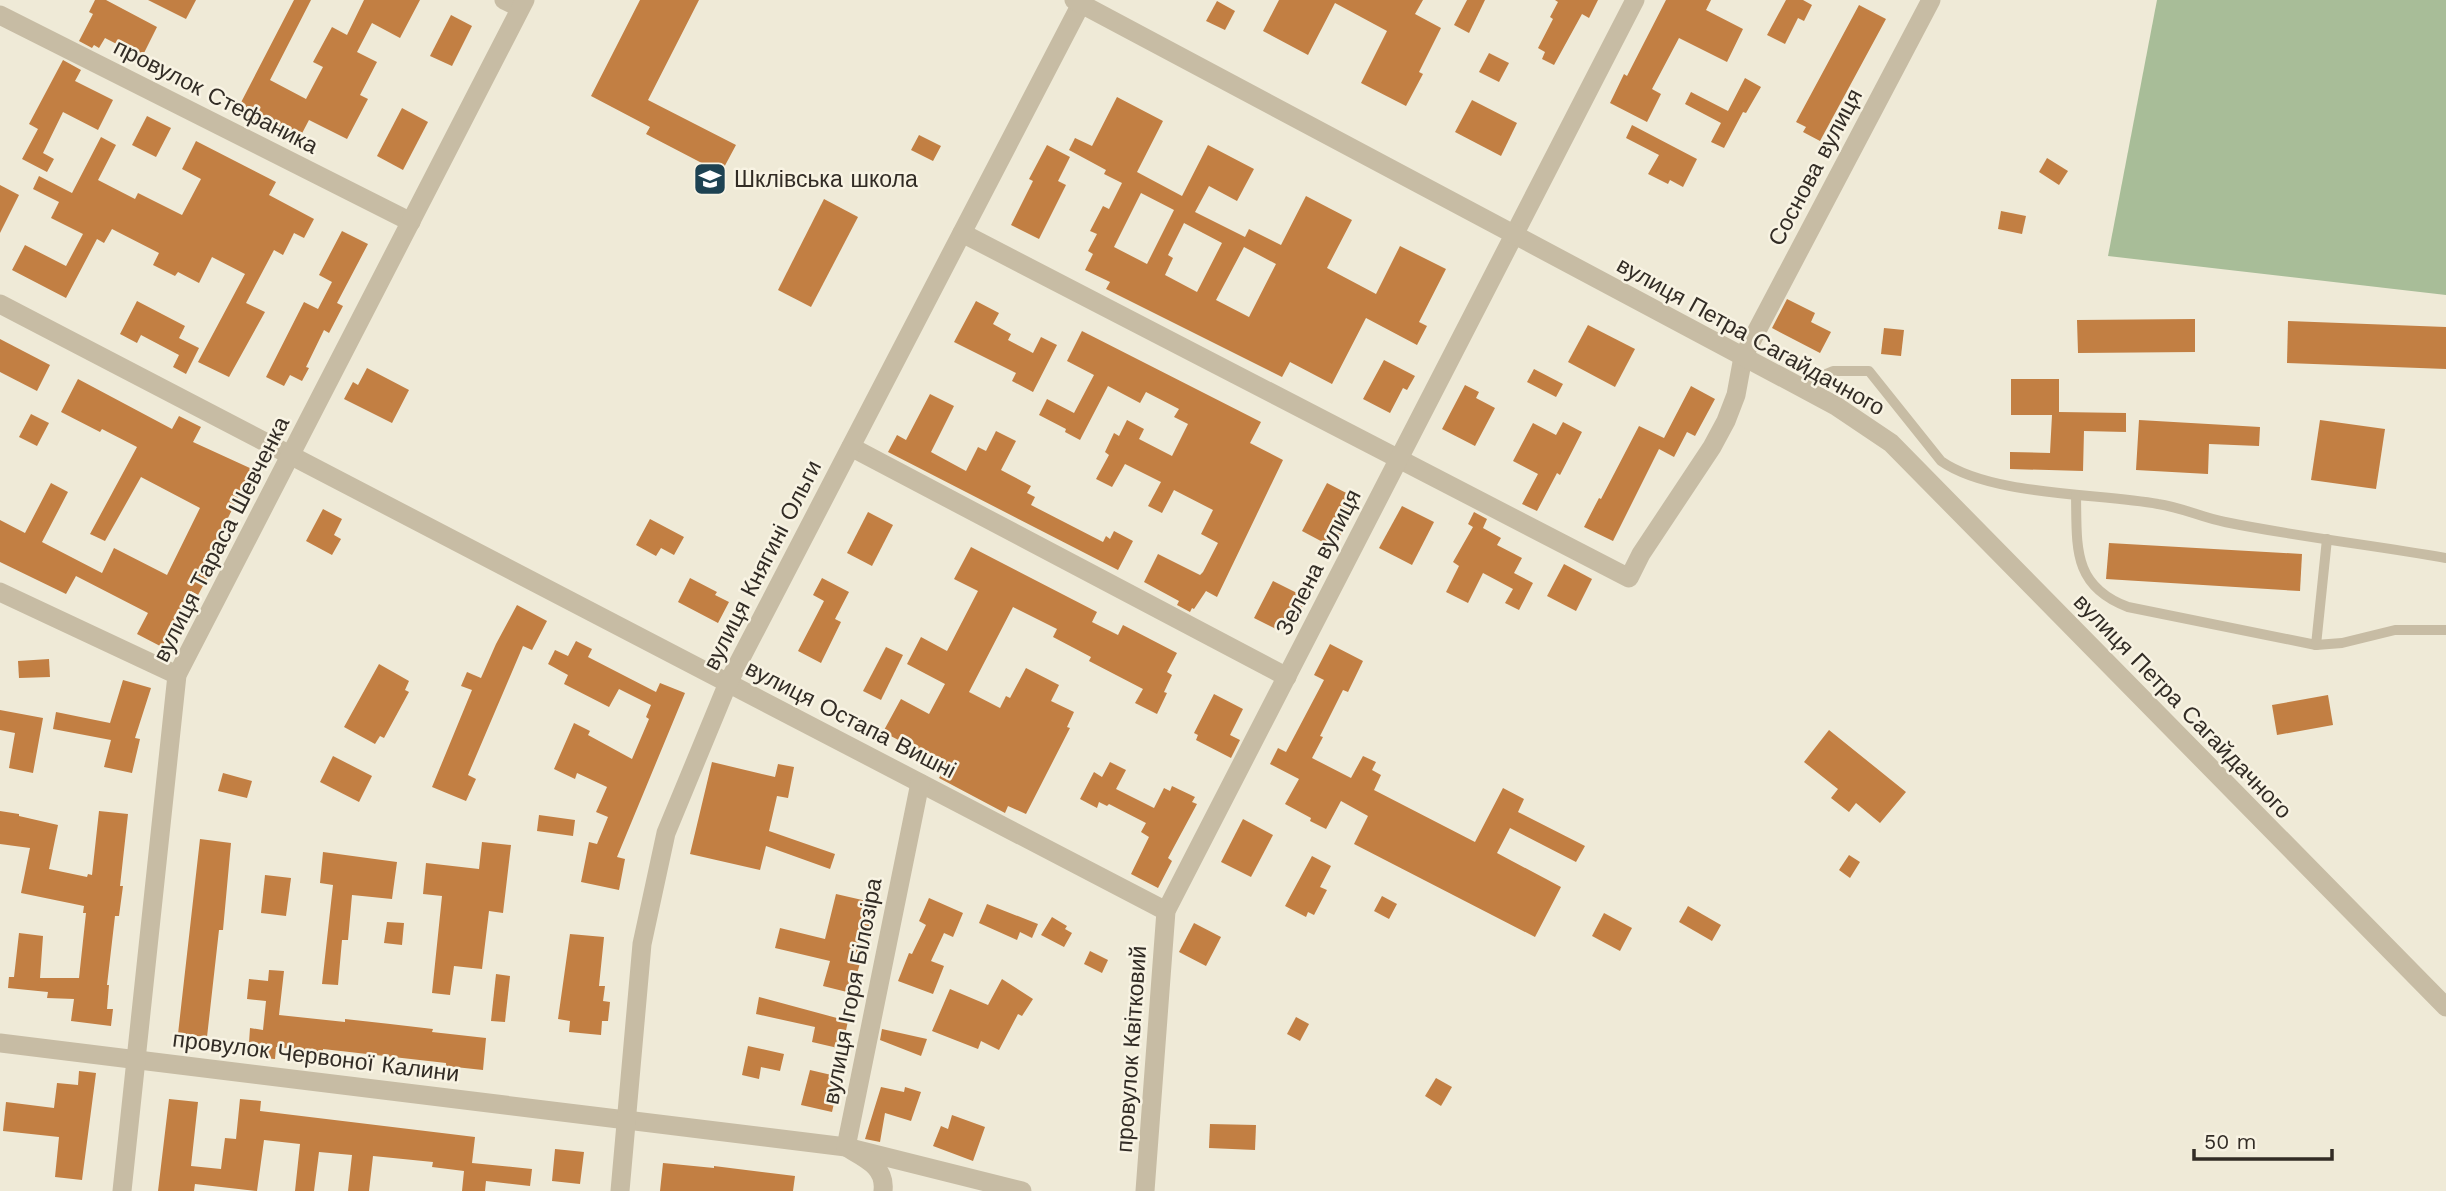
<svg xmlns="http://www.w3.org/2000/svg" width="2446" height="1191" viewBox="0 0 2446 1191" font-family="'Work Sans',sans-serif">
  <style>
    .green { fill: #a8bd98 }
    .building { fill: #c27f43; fill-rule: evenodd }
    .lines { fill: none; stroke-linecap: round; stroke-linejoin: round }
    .service { stroke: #c7bca4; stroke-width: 10 }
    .minor { stroke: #c7bca4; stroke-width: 19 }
    .tertiary { stroke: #c7bca4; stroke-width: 19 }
    .labels { text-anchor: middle; stroke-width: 5; stroke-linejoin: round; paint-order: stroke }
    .street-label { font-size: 23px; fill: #322c25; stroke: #f8f3e3 }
    .poi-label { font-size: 23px; fill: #322c25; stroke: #f8f3e3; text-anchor: start }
  </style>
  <rect width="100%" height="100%" fill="#efead7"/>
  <polygon class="green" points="2157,0 2446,0 2446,295 2108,256"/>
  <g class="building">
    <polygon points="95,0 106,0 157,27 142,57 105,38 99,48 94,45 92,48 79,41 93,14 89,12"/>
    <polygon points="148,0 196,0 186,19"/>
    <polygon points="294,0 311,0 270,80 306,99 323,67 313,62 332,27 347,35 364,0 420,0 400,38 372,23 357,52 377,62 360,95 368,99 347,139 309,120 298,141 251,117 249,121 235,114"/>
    <polygon points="640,0 699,0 648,100 736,145 721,173 646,134 650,127 591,96"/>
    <polygon points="1279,0 1423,0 1415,14 1441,28 1419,72 1423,74 1406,106 1361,83 1387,31 1335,3 1308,55 1263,31"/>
    <polygon points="1467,0 1485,0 1469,33 1454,25"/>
    <polygon points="1555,0 1598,0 1589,18 1582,14 1554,65 1542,59 1545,52 1538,48 1553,19 1550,17 1558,2"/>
    <polygon points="1666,0 1711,0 1706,10 1743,29 1727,62 1679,38 1652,89 1661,94 1647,122 1610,103 1624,74 1627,76"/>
    <polygon points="1786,0 1803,0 1812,5 1804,21 1798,18 1785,44 1767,35"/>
    <polygon points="1217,1 1235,11 1225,30 1206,21"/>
    <polygon points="1859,5 1886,19 1820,141 1803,132 1806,127 1796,122"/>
    <polygon points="451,15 472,26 452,66 430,56"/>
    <polygon points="1489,53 1509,63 1499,82 1479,72"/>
    <polygon points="63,60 81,70 75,81 113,100 98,130 63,112 43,153 54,159 47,172 22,159 38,129 29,124"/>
    <polygon points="1745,78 1761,87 1746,113 1743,112 1724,148 1711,142 1721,123 1685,104 1691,92 1728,111"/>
    <path d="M1117 97 1163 121 1137 172 1182 196 1208 145 1254 169 1237 201 1209 186 1195 212 1245 237 1249 229 1281 245 1306 196 1352 220 1327 268 1376 294 1400 246 1446 269 1419 322 1427 326 1417 345 1366 318 1332 384 1290 362 1282 377 1106 289 1110 282 1085 270 1093 254 1088 251 1097 234 1090 231 1103 206 1109 209 1122 183 1104 174 1106 170 1069 150 1075 138 1092 146ZM1141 193 1174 210 1147 264 1114 247ZM1184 223 1222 243 1197 292 1165 275 1173 258 1168 255ZM1244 247 1276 264 1249 317 1216 300Z"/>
    <polygon points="1472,100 1517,123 1501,156 1455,132"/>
    <polygon points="402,108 428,122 403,170 377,156"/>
    <polygon points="147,116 171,128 156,157 132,145"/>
    <polygon points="1632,125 1697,159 1683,187 1670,180 1668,184 1648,174 1659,155 1626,138"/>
    <polygon points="919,135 941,146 933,161 911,150"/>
    <polygon points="101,137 116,145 98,180 135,199 138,193 182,215 201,179 182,169 196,141 276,182 269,195 314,219 304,238 294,233 283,255 274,250 246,303 265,312 229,377 198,362 245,274 212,257 199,283 178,272 175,276 153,265 159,253 112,229 104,243 97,239 66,298 12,270 25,245 66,266 83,234 51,218 59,202 33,189 39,176 72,193"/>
    <polygon points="1047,145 1070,157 1058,181 1066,185 1039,239 1011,225 1033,181 1029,179"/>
    <polygon points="2047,158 2068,171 2059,185 2039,172"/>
    <polygon points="0,185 19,195 0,233"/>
    <polygon points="824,199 858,217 811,307 778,290"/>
    <polygon points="2001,211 2026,216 2022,234 1998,229"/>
    <polygon points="342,231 368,244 337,303 343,306 329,333 324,330 306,367 309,368 302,381 290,375 284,386 266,377 304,302 318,309 332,282 319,275"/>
    <polygon points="1787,299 1815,313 1811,322 1831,332 1820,353 1772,328"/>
    <polygon points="137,301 185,326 179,338 199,348 186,374 173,367 179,355 141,335 137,343 120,334"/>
    <polygon points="976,301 999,313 993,324 1011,334 1008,340 1033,353 1041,337 1057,345 1033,392 1012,381 1016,373 954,342"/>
    <polygon points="2195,319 2195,352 2078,353 2077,320"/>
    <polygon points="2288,321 2446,327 2446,369 2287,363"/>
    <polygon points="1588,325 1635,349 1615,387 1568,362"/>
    <polygon points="1884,328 1904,330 1901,356 1881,354"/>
    <polygon points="1082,331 1261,422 1250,443 1283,460 1217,597 1206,591 1194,609 1192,608 1190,612 1177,605 1179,601 1144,582 1158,554 1200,575 1203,572 1218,543 1201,534 1213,510 1174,490 1162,513 1148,506 1161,482 1125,464 1112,487 1096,479 1109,455 1105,452 1114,433 1119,436 1127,420 1144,429 1139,439 1172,456 1188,424 1174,417 1179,409 1146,392 1140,403 1108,386 1080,440 1065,432 1066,429 1039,415 1047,399 1074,413 1094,375 1067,361"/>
    <polygon points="0,339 50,365 37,391 0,372"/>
    <polygon points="1384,360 1415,376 1407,390 1403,388 1390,413 1363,399"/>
    <polygon points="367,368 409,390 392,423 344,399 353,382 358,385"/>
    <polygon points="1534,369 1563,384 1556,397 1527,382"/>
    <polygon points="78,379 172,429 179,416 201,427 193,442 252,469 203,569 210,573 198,595 191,591 162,647 137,634 148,613 76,576 66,594 0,562 0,520 25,533 51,483 68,492 42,542 102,573 114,548 167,575 200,508 141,477 105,541 90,534 137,447 102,429 100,432 61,412"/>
    <polygon points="2011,379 2059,379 2059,412 2126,413 2126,432 2084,431 2083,471 2010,469 2010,452 2050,453 2052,415 2011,415"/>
    <polygon points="1465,385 1479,392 1476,398 1495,408 1475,446 1442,429"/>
    <polygon points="1691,386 1715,399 1695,436 1687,432 1674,457 1659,449 1613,541 1584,527 1599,498 1601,499 1639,426 1664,438"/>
    <polygon points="930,394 954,406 931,452 966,471 978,447 986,451 996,431 1016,441 1001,470 1031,486 1027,493 1035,497 1031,505 1103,542 1106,536 1110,539 1114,531 1133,541 1118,570 888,452 897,435 906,440"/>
    <polygon points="31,414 49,423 37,446 19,437"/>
    <polygon points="2139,420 2260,427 2259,446 2209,444 2208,474 2136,470"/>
    <polygon points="2320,420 2385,429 2376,489 2311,480"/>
    <polygon points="1563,422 1582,432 1560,475 1557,473 1537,511 1522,504 1538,474 1513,461 1533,423 1556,435"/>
    <polygon points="1327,483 1358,499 1334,548 1302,531"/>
    <polygon points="1402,506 1434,522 1412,565 1379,548"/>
    <polygon points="323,509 342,519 334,535 341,539 332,555 306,541"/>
    <polygon points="868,512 893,525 872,566 847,553"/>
    <polygon points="1474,512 1487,519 1483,528 1501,538 1497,545 1522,558 1514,573 1533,583 1519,610 1505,603 1513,589 1483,573 1468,603 1446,592 1459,566 1453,562 1473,527 1468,524"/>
    <polygon points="650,519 684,537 674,555 661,548 656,556 636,545"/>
    <polygon points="2109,543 2302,554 2300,591 2106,579"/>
    <polygon points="971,547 1097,612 1092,622 1118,635 1123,625 1177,653 1167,672 1172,675 1164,692 1167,693 1157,714 1135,703 1143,689 1089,661 1091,657 1053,637 1057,629 1013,607 969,692 1000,708 1006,696 1010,698 1026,668 1059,685 1051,701 1074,712 1067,727 1070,728 1026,814 1008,806 1005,813 939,778 945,767 909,749 910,746 883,732 901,699 929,714 945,684 907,664 921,637 947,651 978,591 954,579"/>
    <polygon points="1564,564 1592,579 1576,611 1547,596"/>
    <polygon points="690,578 717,592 715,595 729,602 718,623 678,602"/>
    <polygon points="822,578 849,592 835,619 841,622 821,663 798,651 824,601 813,595"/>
    <polygon points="1273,581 1307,598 1297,617 1288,612 1278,630 1254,618"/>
    <polygon points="517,605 547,621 532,650 523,646 468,775 476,779 466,801 432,787 472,690 461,686 467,672 481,678 496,644"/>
    <polygon points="576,641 592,649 588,657 656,692 660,683 685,693 617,857 625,859 619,890 581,882 589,842 597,844 608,817 596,812 607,787 577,773 575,779 554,769 574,723 590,731 588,735 632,759 649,719 646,717 651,705 619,689 609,707 564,684 568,675 548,664 555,650 568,656"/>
    <polygon points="1330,644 1363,661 1348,692 1343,690 1320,736 1323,737 1312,758 1351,778 1363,756 1376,762 1372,770 1381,775 1374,790 1475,842 1503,788 1524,799 1518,812 1585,846 1576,862 1510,828 1497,853 1561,887 1535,937 1354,844 1368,816 1341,801 1326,829 1310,821 1311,818 1285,804 1299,779 1270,764 1278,748 1286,752 1324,680 1314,675"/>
    <polygon points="886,647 903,655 881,700 863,691"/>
    <polygon points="49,659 50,677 19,678 18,661"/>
    <polygon points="379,664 409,681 405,690 409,692 384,738 380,736 375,744 344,727"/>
    <polygon points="123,680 151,688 135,738 140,739 132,773 104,767 111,740 53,729 56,712 110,723"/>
    <polygon points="1214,694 1243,709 1230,735 1240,740 1231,758 1196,740 1198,735 1194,733"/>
    <polygon points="2328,695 2333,725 2277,735 2272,705"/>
    <polygon points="0,710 43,718 33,773 9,768 15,733 0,730"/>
    <polygon points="1829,730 1906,792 1880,823 1856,803 1849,812 1831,798 1838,789 1804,762"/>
    <polygon points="333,756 372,776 359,802 320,782"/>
    <polygon points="712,762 775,777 778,764 794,767 788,798 777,796 769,831 835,854 830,869 766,846 760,870 690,854"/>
    <polygon points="1110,762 1126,770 1116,789 1154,808 1164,788 1170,791 1172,786 1195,797 1192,802 1197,804 1168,858 1172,861 1158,888 1131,874 1149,837 1141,832 1146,823 1109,804 1107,806 1099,802 1097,808 1080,799 1094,772 1102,777"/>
    <polygon points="223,773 252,781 247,798 218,791"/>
    <polygon points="0,811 19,814 19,816 58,825 49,869 87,877 88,874 92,875 99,811 128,814 120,886 123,886 119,916 115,916 107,985 109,985 107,1009 113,1009 111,1026 71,1021 74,999 47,998 48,992 8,988 9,977 14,977 19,933 43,936 40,978 79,978 86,913 83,913 84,906 21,893 30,848 0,844"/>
    <polygon points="539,815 575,820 573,836 537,831"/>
    <polygon points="1243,819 1273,835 1251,877 1221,862"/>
    <polygon points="200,839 231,843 223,930 219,930 207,1037 178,1034"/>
    <polygon points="482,842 511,845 503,913 489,911 482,969 454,966 450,995 432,993 442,896 423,894 426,863 479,869"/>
    <polygon points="323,852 397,862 392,899 352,895 348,940 342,940 338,985 322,984 333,885 320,883"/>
    <polygon points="1849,855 1860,862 1850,878 1839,870"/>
    <polygon points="1312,856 1331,866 1320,887 1327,890 1314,915 1308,912 1306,917 1285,906"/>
    <polygon points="265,875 291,878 286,916 261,913"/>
    <polygon points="836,894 871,902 869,909 876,911 851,993 823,986 830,961 775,948 780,928 825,939"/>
    <polygon points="1382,896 1397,904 1389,919 1374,911"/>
    <polygon points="929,898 963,913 953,937 944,933 931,961 944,966 933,994 898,981 909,953 912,954 926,925 919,921"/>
    <polygon points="987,904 1038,924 1032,938 1020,932 1017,940 979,923"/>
    <polygon points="1688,906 1721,925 1712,941 1679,922"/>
    <polygon points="1604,913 1632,928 1620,951 1592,936"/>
    <polygon points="1052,917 1067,926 1065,929 1072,933 1064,947 1041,935"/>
    <polygon points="387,922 404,923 402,945 384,943"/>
    <polygon points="1194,923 1221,937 1206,966 1179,952"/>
    <polygon points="570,934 604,937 599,986 605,986 603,1001 610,1002 608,1021 602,1021 601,1035 569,1032 570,1021 558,1019"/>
    <polygon points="1090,951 1108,960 1102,973 1084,964"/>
    <polygon points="269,970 284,971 279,1015 345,1022 345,1019 390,1024 433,1029 432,1032 486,1038 483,1070 446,1066 446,1063 323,1049 323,1052 276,1047 275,1059 261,1058 263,1045 249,1043 250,1028 263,1030 266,1001 247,999 249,979 268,981"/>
    <polygon points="496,974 510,976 505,1022 491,1021"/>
    <polygon points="1002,979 1033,999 1022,1016 1018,1014 999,1050 981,1041 978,1049 932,1031 950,989 988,1005"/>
    <polygon points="759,997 848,1021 842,1049 812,1042 815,1027 756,1014"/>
    <polygon points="1296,1017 1309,1024 1300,1041 1287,1034"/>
    <polygon points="882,1029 927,1039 921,1056 880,1040"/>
    <polygon points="748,1046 784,1054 780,1071 761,1067 759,1079 742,1075"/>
    <polygon points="810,1070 840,1077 832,1112 801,1105"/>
    <polygon points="79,1071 96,1073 82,1180 55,1177 59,1137 3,1131 6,1102 54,1108 57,1083 78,1085"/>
    <polygon points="1436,1078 1452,1087 1441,1106 1425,1096"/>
    <polygon points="881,1087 904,1092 905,1087 921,1092 911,1121 885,1113 880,1142 865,1139"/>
    <polygon points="169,1099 198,1102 191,1166 221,1169 225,1138 236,1139 240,1099 261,1101 260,1111 475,1137 472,1163 532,1169 530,1186 486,1181 485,1191 462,1191 464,1171 432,1167 433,1162 373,1156 369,1191 348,1191 352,1155 319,1152 314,1191 295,1191 300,1144 264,1140 257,1191 195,1184 194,1191 158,1191"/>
    <polygon points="952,1115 985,1127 973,1161 933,1146 941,1126 948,1129"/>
    <polygon points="1210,1124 1256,1125 1255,1150 1209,1148"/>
    <polygon points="555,1149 584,1152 580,1184 552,1181"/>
    <polygon points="663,1163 714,1168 714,1166 795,1176 793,1191 660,1191"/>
  </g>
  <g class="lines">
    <g class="service">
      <path d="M1797 386 1833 371H1869L1941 461C1991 496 2097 493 2158 504 2181 507 2203 518 2225 522 2298 537 2373 545 2446 558"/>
      <path d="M2076 495C2077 547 2072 586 2128 607L2316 645 2342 643 2395 630H2446"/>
      <polyline points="2316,645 2327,539"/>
    </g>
    <g class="minor">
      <polyline points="504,0 520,8"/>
      <polyline points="0,15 411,222"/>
      <polyline points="962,233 1629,578 1641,554 1712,447 1726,421 1736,395 1743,357 1931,0"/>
      <polyline points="0,304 1166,911"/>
      <polyline points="851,447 1287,677"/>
      <polyline points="0,592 177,675"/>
      <polyline points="0,1043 846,1147 1022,1191"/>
      <polyline points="122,1191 177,675 525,0"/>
      <polyline points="620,1191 642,944 666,833 728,683 1083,0"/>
      <path d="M883 1191C886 1166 864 1158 846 1147L920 783"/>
      <polyline points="1145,1191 1166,911 1635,0"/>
    </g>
    <polyline class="tertiary" points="1074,0 1836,406 1891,443 2446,1007"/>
  </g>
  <defs>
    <symbol id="school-square" viewBox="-11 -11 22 22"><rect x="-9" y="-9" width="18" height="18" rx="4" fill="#1d4252" stroke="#f8f3e3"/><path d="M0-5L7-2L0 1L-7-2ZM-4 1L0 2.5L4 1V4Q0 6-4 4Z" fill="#fff"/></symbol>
  </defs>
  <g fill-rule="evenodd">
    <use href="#school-square" x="691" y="160" width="38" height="38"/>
  </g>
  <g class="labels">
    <g class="street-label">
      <text transform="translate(216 96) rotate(27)" y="8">провулок Стефаника</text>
      <text transform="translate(1815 167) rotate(-62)" y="8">Соснова вулиця</text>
      <text transform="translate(1751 336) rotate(29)" y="8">вулиця Петра Сагайдачного</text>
      <text transform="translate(221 539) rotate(-63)" y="8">вулиця Тараса Шевченка</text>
      <text transform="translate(1318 562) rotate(-63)" y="8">Зелена вулиця</text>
      <text transform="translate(762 565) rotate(-63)" y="8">вулиця Княгині Ольги</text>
      <text transform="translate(2183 706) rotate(46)" y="8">вулиця Петра Сагайдачного</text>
      <text transform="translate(851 719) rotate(27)" y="8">вулиця Остапа Вишні</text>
      <text transform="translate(852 991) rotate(-79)" y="8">вулиця Ігоря Білозіра</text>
      <text transform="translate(1131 1049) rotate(-86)" y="8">провулок Квітковий</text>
      <text transform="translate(316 1056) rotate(7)" y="8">провулок Червоної Калини</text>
    </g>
    <g class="poi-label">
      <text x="734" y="187">Шклівська школа</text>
    </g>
  </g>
  <path d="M2194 1149v10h138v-10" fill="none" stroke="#322c25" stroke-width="3.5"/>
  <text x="2204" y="1149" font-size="21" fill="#322c25" stroke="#f8f3e3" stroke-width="5" paint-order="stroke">50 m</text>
</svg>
